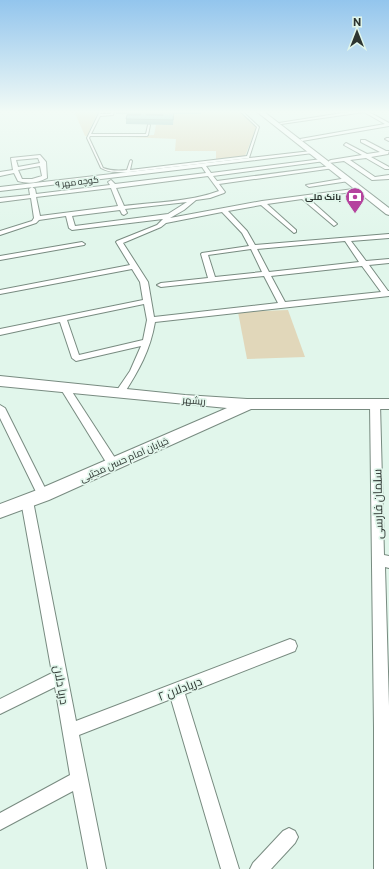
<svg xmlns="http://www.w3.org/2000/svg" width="389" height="869" viewBox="0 0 389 869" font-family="Commissioner,Cairo,sans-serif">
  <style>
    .green { fill: #e1d7ba }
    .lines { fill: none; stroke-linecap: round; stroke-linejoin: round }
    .lane-casing { stroke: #788b80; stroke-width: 2 }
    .street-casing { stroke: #788b80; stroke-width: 2 }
    .secondary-casing { stroke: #788b80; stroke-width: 2 }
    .lane { fill: #fff; fill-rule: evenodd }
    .street { fill: #fff; fill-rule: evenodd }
    .secondary { fill: #fff; fill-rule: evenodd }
    .wall { fill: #7facac }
    .building { fill: #94c8c8; stroke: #688c8c; fill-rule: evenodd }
    .labels { text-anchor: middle; stroke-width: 3.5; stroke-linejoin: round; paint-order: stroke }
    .far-street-label { font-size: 9px; fill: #2d3531; stroke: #e1f6eb }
    .far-poi-label { font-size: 9px; font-weight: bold; fill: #2d3531; stroke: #e1f6eb; text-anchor: end }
    .street-label { font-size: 10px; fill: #2d3531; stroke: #e1f6eb }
    .near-street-label { font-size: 12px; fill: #2d3531; stroke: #e1f6eb }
  </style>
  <rect width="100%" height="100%" fill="#e1f6eb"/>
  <g class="green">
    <polygon points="74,111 98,111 87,136 85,136"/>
    <polygon points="182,111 239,111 257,126 245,156 216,160 216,151 175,151 176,139 127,137 129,136 154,135 156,125 173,124 169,116"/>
    <polygon points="288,310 305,357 247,359 238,312"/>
  </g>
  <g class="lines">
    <defs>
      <path id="lane" d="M100 111H102L100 114H111L112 111H114L113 115 100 116 91 134H146L148 125 149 124 150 125 148 135 147 136H90L89 138 103 168C111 171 118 171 127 170L130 161 131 160 132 161 130 170 247 156 257 127 240 111H242L259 127 249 158 129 172 128 173C118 171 111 174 101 168L87 138Z"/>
      <g id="street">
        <polygon points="355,111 367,111 389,123 389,126 302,141 300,139 385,124 364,112 281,124 279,123"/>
        <polygon points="387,138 389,138 389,141 385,139"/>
        <polygon points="361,140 365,140 386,151 389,151 388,154 371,157 389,167 389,169 385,169 366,158 350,160 375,177 389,175 389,179 372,180 344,161 329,163 329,161 331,160 362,155 344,145 346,143 367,154 380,152 361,142"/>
        <path d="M311 151 313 153 206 166 211 173 322 159 325 161 213 176 217 181 331 166 334 168 219 184 225 192 224 193 210 198 196 200 184 210 170 218 262 201 361 188V190L359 191 308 198 336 223 337 224 334 226 302 199 267 204 296 230V232L294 233 261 205 228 211 247 231 255 245 389 234V238L351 241 366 261 389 259V263L369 265 388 291H389V296L155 322C150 351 139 370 123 395L120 396 115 393 130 371 141 346 76 361 72 358 60 322 0 335V329L143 300 140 282 132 269 0 294V290L130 265 116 242 117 241 157 225 163 219 72 230 69 228 66 216 39 220 36 223 0 235V231L32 221 34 218 31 198 0 202V198L30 195 29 189 32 187 35 189 36 194 110 185 108 182 111 180 115 184 206 173 202 167 0 191V187ZM208 176 219 191C189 202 155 202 124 206L116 188ZM111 188 118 206 40 216 36 197ZM187 202 168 214 75 226 72 216 120 210 122 214 124 215 127 213 125 209ZM222 212 242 233 249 246 202 253 201 254 208 278 161 283 157 285 161 287 264 276 278 303 154 317 148 282 123 243 161 227 166 223ZM345 241 359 262 269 272 257 249ZM251 249 262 272 215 277 208 255ZM362 266 381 292 285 302 271 276ZM144 304 147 320 143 340 79 355 67 320Z"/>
        <path d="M40 155 46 162 47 178C38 183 28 184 18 181L14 173 0 176V172L13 170 11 158ZM38 158 40 163 18 167 16 160ZM40 166 42 176 32 179H22L18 170Z"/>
        <polygon points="347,178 350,180 349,181 309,187 306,185"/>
        <polygon points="82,242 85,244 84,245 0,260 0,256"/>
        <polygon points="64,383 67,384 117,461 118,464 117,467 113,468 109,467 59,386"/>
        <polygon points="375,401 380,404 384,555 389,556 389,568 385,567 389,706 389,869 374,869 374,727 370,404"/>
        <polygon points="0,405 5,408 47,492 49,495 47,498 43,500 39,498 0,418"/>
        <polygon points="27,496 31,498 33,501 76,721 290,639 295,641 297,646 295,651 185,694 239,869 221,869 171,699 79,735 106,869 88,869 73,791 0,830 0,813 70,775 55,687 0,714 0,699 52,673 21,501 23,498"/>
        <polygon points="289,828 295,831 298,837 295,843 271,869 250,869 253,863 283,831"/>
      </g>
      <g id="secondary">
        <polygon points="256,111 263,111 389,208 389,215 386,214"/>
        <polygon points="0,376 185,395 247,399 389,399 389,409 251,409 49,500 0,518 0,504 37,490 227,408 0,386"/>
      </g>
    </defs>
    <use href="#lane" class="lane-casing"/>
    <use href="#street" class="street-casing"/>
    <use href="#secondary" class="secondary-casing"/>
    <use href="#lane" class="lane"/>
    <use href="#street" class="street"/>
    <use href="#secondary" class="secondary"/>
  </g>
  <polygon class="wall" points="116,111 201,111 201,114 174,114 173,125 126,124 126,119 127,114 116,114"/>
  <path class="building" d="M128 111H174L173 120 126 119 127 115H141V114H127ZM147 114 163 115H146Z"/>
  <linearGradient id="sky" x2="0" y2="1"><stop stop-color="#93c5ed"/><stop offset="0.48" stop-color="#f2fbf6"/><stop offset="1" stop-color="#f2fbf6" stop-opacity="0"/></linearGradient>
  <rect width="389" height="233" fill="url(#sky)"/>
  <defs>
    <symbol id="bank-pin" viewBox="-11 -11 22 30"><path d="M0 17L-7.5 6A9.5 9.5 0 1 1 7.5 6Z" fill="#b5439e" stroke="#e1f6eb"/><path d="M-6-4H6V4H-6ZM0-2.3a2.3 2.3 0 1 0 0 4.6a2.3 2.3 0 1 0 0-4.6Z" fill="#fff"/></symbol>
  </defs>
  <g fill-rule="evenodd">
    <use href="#bank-pin" x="344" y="186" width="22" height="30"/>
  </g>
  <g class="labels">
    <g class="far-street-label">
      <text transform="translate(77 182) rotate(-7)" y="3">کوچه مهر ۹</text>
    </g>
    <g class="far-poi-label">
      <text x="341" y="200">بانک ملی</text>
    </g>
    <g class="street-label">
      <text transform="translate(194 400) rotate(5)" y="4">ریشهر</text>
      <text transform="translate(124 459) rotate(-24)" y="4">خیابان امام حسن مجتبی</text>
    </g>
    <g class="near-street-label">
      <text transform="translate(378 504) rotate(-91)" y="4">سلمان فارسی</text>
      <text transform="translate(61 685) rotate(80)" y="4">دریا دلان</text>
      <text transform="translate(180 689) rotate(-21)" y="4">دریادلان ۲</text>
    </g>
  </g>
  <g transform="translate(357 32)" stroke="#e1f6eb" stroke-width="3" paint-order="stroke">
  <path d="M0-3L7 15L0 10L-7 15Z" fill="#2d3531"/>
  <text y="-6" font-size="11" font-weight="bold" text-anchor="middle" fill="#2d3531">N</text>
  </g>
</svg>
